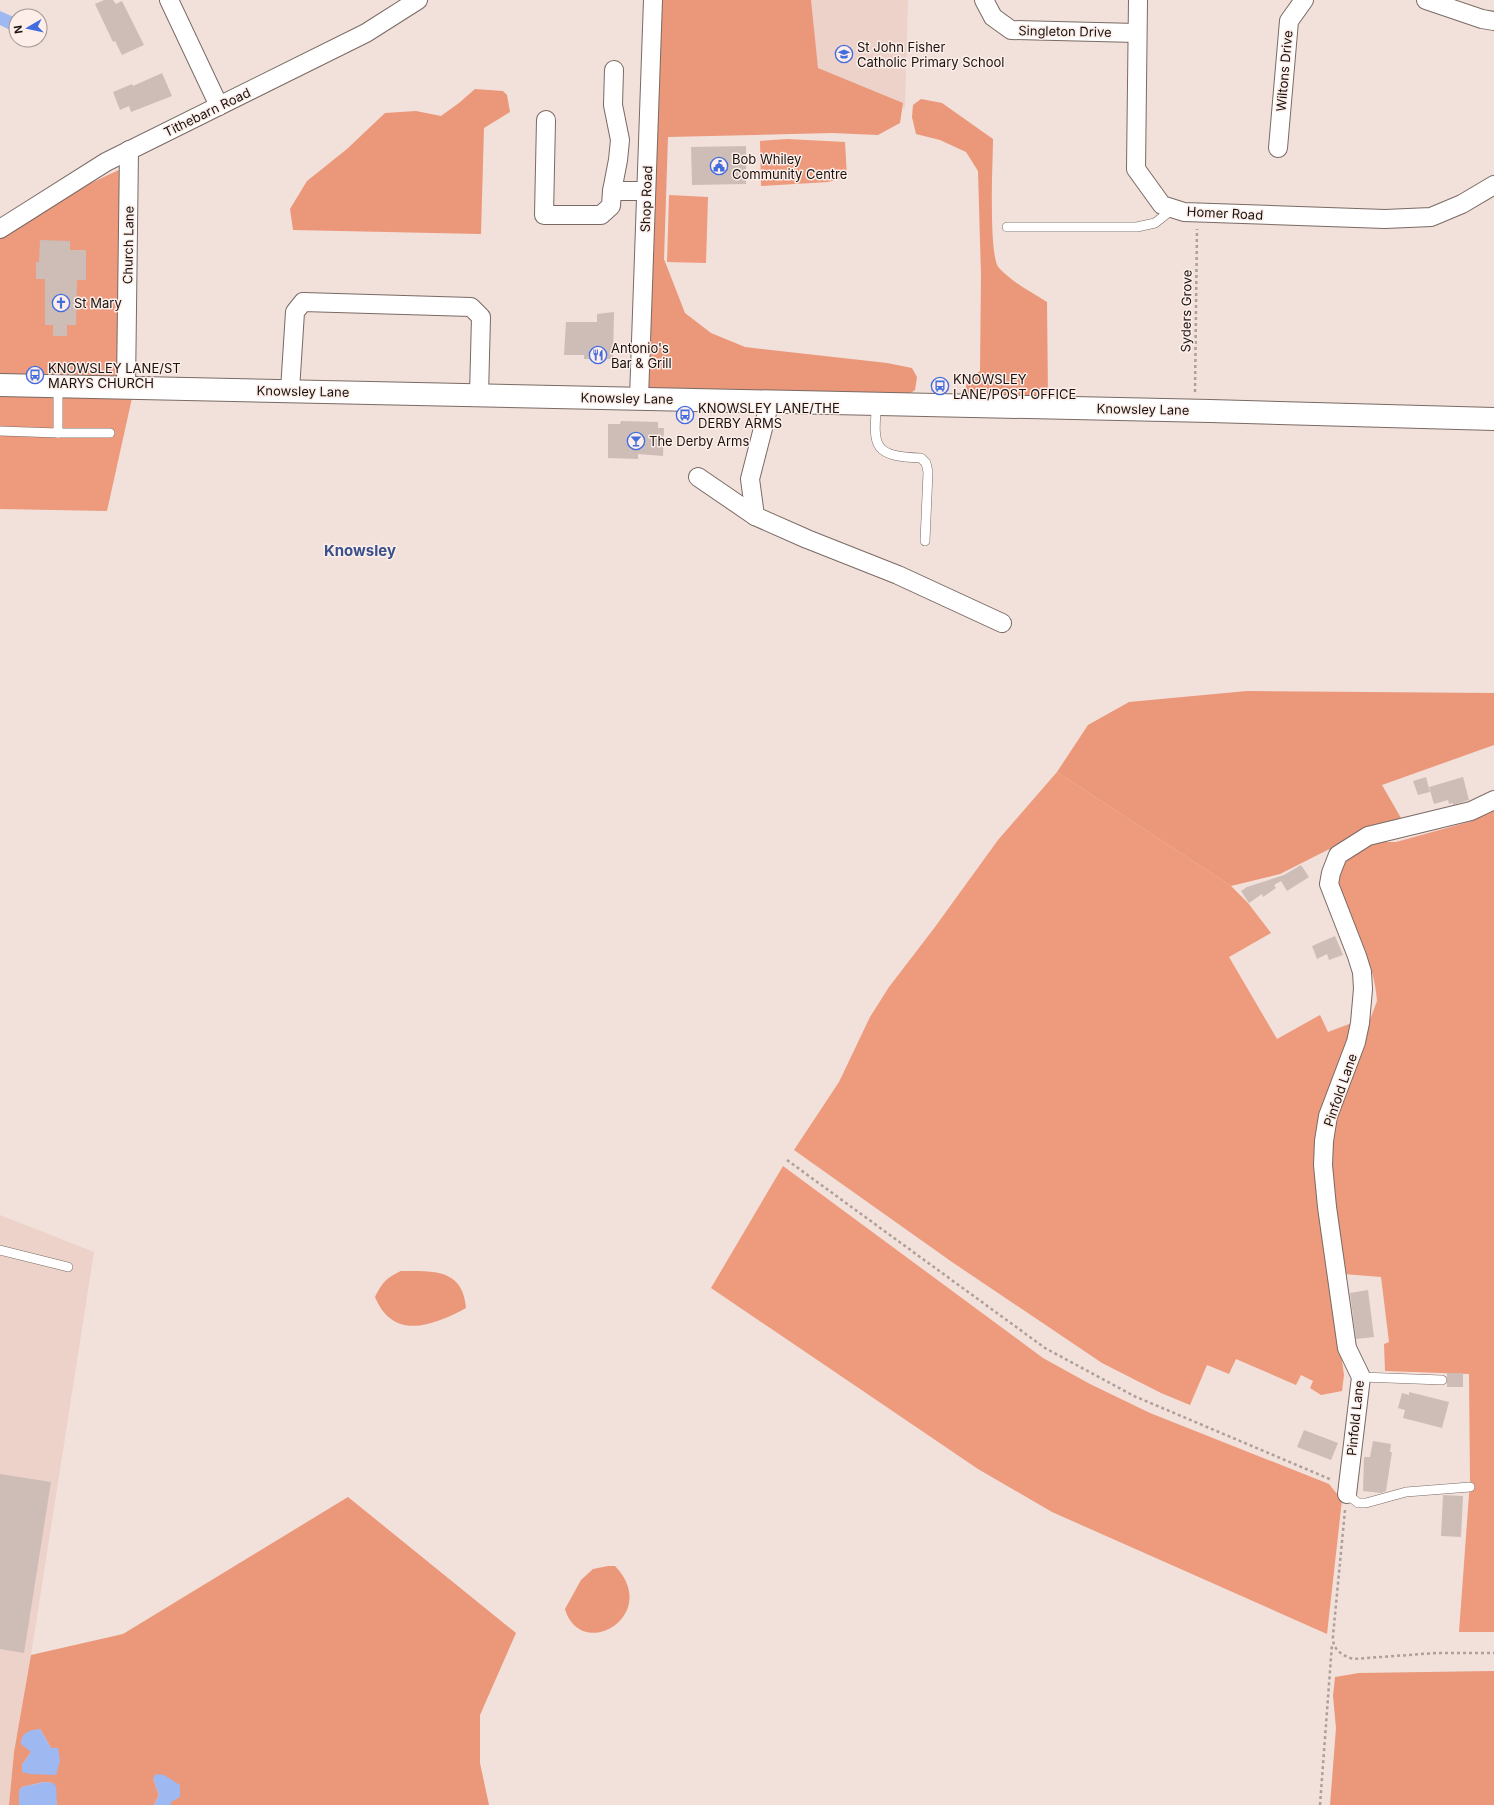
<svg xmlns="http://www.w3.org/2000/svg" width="1494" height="1805" viewBox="0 0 1494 1805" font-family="Inter,sans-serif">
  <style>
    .built { fill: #ecd2c9 }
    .green { fill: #ed9a7d }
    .forest { fill: #eb9779; fill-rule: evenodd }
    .water { fill: #9eb8f2 }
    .building { fill: #cebdb6 }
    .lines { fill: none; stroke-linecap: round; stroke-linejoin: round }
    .service-casing { stroke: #7a6a64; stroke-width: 10 }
    .minor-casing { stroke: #7a6a64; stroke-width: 20 }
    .secondary-casing { stroke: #7a6a64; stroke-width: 24 }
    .path { stroke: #ad9f9a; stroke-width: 2.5; stroke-dasharray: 3 3; stroke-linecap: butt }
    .service { stroke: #fff; stroke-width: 9 }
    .minor { stroke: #fff; stroke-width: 18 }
    .secondary { stroke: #fff; stroke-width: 22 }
    .labels { text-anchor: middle; stroke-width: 3; stroke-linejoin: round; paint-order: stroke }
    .street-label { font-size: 13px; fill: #191310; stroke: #fdeee9 }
    .poi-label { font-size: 13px; fill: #191310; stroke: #fdeee9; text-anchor: start }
    .quarter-label { font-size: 15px; font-weight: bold; fill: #39518b; stroke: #fdeee9 }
  </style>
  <rect width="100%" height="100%" fill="#f2e0da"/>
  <g class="built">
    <polygon points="728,0 908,0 905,108 854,116"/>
    <polygon points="0,1215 94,1252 31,1655 14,1752 9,1805 0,1805"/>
  </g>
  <g class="green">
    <polygon points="787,139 845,142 847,177 828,182 761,186 760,141"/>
    <polygon points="123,168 118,377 0,375 0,238 72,192"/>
    <polygon points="669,195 708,197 706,263 667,262"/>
    <polygon points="0,396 132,398 107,511 0,509"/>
    <path d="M1057 772 1231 886 1248 903 1271 933 1229 957 1277 1039 1320 1015 1328 1032 1352 1023C1347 1054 1329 1082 1320 1113L1330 1276 1344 1375 1342 1391 1321 1395 1310 1388 1313 1381 1301 1375 1296 1385 1236 1359 1229 1374 1207 1365 1190 1405 1161 1393 1102 1363 952 1262 794 1150 839 1082 870 1017 889 987 935 927 998 840Z"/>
    <path d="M1494 809V1632H1459L1470 1481 1469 1374 1385 1371 1384 1344 1389 1342 1381 1277 1343 1274 1327 1156 1337 1108 1377 1001C1375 962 1350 916 1335 879L1351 854 1367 842H1396L1472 821Z"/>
    <polygon points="783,1166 1043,1358 1090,1384 1150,1413 1329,1484 1342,1500 1327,1634 1052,1512 978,1469 711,1288"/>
  </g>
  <g class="forest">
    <polygon points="660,0 811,0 818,68 903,103 900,123 878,135 832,133 668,137 664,259 685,313 711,333 745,347 887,363 912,368 917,377 915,390 909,394 647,388"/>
    <polygon points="475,89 503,91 507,95 510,112 484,128 481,234 293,230 290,209 307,181 347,149 385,113 416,111 441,116 459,103"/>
    <path d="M921 99 942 103 993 139C993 160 988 256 999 268 1012 282 1031 292 1047 302L1048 397H963L968 379 980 371 981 275 978 171 966 152 940 140 916 134 912 117 913 105Z"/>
    <polygon points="1247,691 1494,693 1494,745 1382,785 1401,818 1361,833 1280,874 1231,886 1057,772 1088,725 1129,702"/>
    <path d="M401 1271C432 1271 463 1268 466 1308 433 1326 393 1341 375 1297 382 1283 386 1278 401 1271Z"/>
    <path d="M348 1497 516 1633 480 1715V1763L489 1805H171L153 1778 159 1795 154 1805H57L53 1783 44 1782 22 1787 19 1791V1805H9L14 1752 31 1655 123 1634ZM40 1729 51 1748H57L22 1765 31 1752Z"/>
    <path d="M608 1566H615C662 1615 581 1663 565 1609L581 1580 593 1569Z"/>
    <polygon points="1494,1671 1494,1805 1330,1805 1336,1728 1333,1696 1335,1677 1359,1673"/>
  </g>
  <g class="water">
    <polygon points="0,11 16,18 16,33 0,25"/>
    <path d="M40 1729 51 1748H58L60 1761 56 1775 30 1774 22 1772V1765L31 1752 21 1744C21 1732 30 1730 40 1729Z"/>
    <polygon points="156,1774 164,1775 180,1785 180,1797 171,1802 171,1805 154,1805 159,1795 153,1778"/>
    <polygon points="44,1782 53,1783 56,1786 57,1805 19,1805 19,1791 22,1787"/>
  </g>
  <g class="building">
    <polygon points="104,0 113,0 116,4 122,1 144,45 122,55 115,41 113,42 95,4"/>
    <polygon points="162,73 172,96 131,112 129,106 120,110 113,92 132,84 133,86"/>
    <polygon points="746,146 746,184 692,185 691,147"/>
    <polygon points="40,240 70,241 70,250 86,250 86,280 77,280 76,325 67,325 67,336 53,336 53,325 45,325 45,279 36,279 36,262 39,262"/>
    <polygon points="614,312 613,359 584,359 584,355 564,355 566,322 597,322 597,314"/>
    <polygon points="621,421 658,422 658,428 664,428 663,456 638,454 638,459 608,458 608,424 620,424"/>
    <polygon points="1426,777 1430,792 1418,795 1413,781"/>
    <polygon points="1463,777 1469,800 1453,805 1453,803 1449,804 1448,800 1434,804 1429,787"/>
    <polygon points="1301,865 1309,877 1287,891 1281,881 1274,885 1276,888 1263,897 1262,894 1249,903 1241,891 1247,887 1284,875"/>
    <polygon points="1335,936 1343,955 1329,960 1327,954 1317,959 1312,946"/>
    <polygon points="1368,1290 1374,1337 1356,1339 1350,1293"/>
    <rect x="1447" y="1373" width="16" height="14"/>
    <polygon points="1409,1392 1449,1402 1442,1428 1403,1418 1405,1410 1398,1408 1402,1393 1409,1395"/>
    <polygon points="1304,1430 1338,1443 1331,1460 1297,1447"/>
    <polygon points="1373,1441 1391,1444 1390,1452 1392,1452 1386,1491 1381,1493 1363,1491 1364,1457 1370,1457"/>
    <polygon points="0,1474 51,1482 24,1653 0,1649"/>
    <polygon points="1443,1495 1463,1496 1461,1537 1441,1536"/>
  </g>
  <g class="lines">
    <defs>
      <g id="service">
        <polyline points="1007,227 1137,227 1155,223 1174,208"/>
        <path d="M877 403C872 449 875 456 921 458L926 463 928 472 925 541"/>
        <polyline points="0,431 58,433 58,385"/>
        <polyline points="58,433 110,433"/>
        <polyline points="0,1250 68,1267"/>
        <polyline points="1361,1377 1442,1380"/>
        <polyline points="1347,1494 1358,1503 1366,1503 1406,1492 1470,1487"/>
      </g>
      <g id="minor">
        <polyline points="169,0 219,106"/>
        <polyline points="984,0 993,17 1011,30 1137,33"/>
        <polyline points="1138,0 1136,169 1162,205 1184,212 1385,219 1431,217 1462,204 1494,185"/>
        <polyline points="1426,0 1482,19 1494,21"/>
        <polyline points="546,120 544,215 601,215 611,206 612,191 646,191"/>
        <polyline points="1278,148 1289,21 1304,0"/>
        <polyline points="612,191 618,160 620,140 613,105 614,70"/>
        <polyline points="0,229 106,162 366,33 418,0"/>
        <polyline points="126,387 129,150"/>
        <polyline points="290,390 295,312 303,302 471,307 481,317 479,395"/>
        <polyline points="639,398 653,0"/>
        <polyline points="770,401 750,479 755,516 807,539 898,575 1002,623"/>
        <polyline points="698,477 755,516"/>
        <polyline points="1347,1494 1361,1377 1347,1348 1327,1207 1323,1165 1324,1141 1328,1116 1356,1042 1360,1023 1363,989 1362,972 1357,956 1329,884 1331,873 1338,855 1368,836 1471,811 1494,800"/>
      </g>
      <polyline id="secondary" points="0,385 1210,411 1494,419"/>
    </defs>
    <use href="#service" class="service-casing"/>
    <use href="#minor" class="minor-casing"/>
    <use href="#secondary" class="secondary-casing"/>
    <g class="path">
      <polyline points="1195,392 1197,229"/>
      <polyline points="787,1160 1045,1348 1134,1396 1332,1480"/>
      <path d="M1345 1510 1333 1636C1332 1649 1341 1655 1353 1659L1436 1653H1494"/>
      <polyline points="1320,1805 1332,1644"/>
    </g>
    <use href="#service" class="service"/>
    <use href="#minor" class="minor"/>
    <use href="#secondary" class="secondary"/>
  </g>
  <defs>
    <symbol id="school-ring" viewBox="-11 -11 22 22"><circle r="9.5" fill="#fdeee9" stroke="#426ddf" stroke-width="1.5"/><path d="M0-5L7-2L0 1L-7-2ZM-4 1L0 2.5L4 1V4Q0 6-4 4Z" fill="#426ddf"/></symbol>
    <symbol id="civic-ring" viewBox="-11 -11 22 22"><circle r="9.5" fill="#fdeee9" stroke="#426ddf" stroke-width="1.5"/><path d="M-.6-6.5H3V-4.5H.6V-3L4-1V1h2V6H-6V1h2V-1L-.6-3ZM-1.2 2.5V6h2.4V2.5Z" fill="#426ddf"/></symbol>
    <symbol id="church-ring" viewBox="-11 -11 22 22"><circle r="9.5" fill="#fdeee9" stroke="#426ddf" stroke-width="1.5"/><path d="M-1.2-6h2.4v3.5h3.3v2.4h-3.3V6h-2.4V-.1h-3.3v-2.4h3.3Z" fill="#426ddf"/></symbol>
    <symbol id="restaurant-ring" viewBox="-11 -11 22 22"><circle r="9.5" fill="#fdeee9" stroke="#426ddf" stroke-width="1.5"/><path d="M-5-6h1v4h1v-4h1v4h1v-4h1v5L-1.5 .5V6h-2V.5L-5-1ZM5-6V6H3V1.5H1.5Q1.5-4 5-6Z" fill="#426ddf"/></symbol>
    <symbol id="bus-ring" viewBox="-11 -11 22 22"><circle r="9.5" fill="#fdeee9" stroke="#426ddf" stroke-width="1.5"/><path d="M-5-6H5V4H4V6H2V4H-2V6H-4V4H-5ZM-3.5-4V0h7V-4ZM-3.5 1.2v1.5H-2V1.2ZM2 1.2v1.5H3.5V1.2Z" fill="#426ddf"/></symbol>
    <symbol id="bar-ring" viewBox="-11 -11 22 22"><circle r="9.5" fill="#fdeee9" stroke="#426ddf" stroke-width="1.5"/><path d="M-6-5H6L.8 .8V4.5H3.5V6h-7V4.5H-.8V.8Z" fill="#426ddf"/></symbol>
  </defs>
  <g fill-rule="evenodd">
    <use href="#school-ring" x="834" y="44" width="20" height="20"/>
    <use href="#civic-ring" x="709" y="156" width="20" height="20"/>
    <use href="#church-ring" x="51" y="293" width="20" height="20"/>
    <use href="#restaurant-ring" x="588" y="345" width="20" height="20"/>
    <use href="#bus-ring" x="25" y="365" width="20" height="20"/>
    <use href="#bus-ring" x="930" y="376" width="20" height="20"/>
    <use href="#bus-ring" x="675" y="405" width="20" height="20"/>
    <use href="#bar-ring" x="626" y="431" width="20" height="20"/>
  </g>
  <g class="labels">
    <g class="street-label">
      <text transform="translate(1065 31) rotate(1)" y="5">Singleton Drive</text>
      <text transform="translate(1284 71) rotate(-85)" y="5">Wiltons Drive</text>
      <text transform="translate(207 112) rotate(-26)" y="5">Tithebarn Road</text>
      <text transform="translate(646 199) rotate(-88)" y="5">Shop Road</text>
      <text transform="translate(1225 213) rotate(3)" y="5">Homer Road</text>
      <text transform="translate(128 245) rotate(-89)" y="5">Church Lane</text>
      <text transform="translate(1186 311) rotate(-89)" y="5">Syders Grove</text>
      <text transform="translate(303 391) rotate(1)" y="5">Knowsley Lane</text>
      <text transform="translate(627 398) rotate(1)" y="5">Knowsley Lane</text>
      <text transform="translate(1143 409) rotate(1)" y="5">Knowsley Lane</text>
      <text transform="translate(1340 1090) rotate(-71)" y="5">Pinfold Lane</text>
      <text transform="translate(1355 1418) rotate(-84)" y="5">Pinfold Lane</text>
    </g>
    <g class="poi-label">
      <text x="857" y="52">St John Fisher<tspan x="857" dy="15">Catholic Primary School</tspan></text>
      <text x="732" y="164">Bob Whiley<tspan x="732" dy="15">Community Centre</tspan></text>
      <text x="74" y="308">St Mary</text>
      <text x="611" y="353">Antonio's<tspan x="611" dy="15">Bar &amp; Grill</tspan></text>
      <text x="48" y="373">KNOWSLEY LANE/ST<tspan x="48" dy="15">MARYS CHURCH</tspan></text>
      <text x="953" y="384">KNOWSLEY<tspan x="953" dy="15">LANE/POST OFFICE</tspan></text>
      <text x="698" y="413">KNOWSLEY LANE/THE<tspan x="698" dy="15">DERBY ARMS</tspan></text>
      <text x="649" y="446">The Derby Arms</text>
    </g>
    <g class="quarter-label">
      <text x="360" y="556">Knowsley</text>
    </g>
  </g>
  <g transform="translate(28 28) rotate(261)"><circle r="19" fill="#fdeee9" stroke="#a29692"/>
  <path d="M0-3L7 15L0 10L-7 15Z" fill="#426ddf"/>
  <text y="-6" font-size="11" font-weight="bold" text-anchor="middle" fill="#191310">N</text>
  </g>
</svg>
